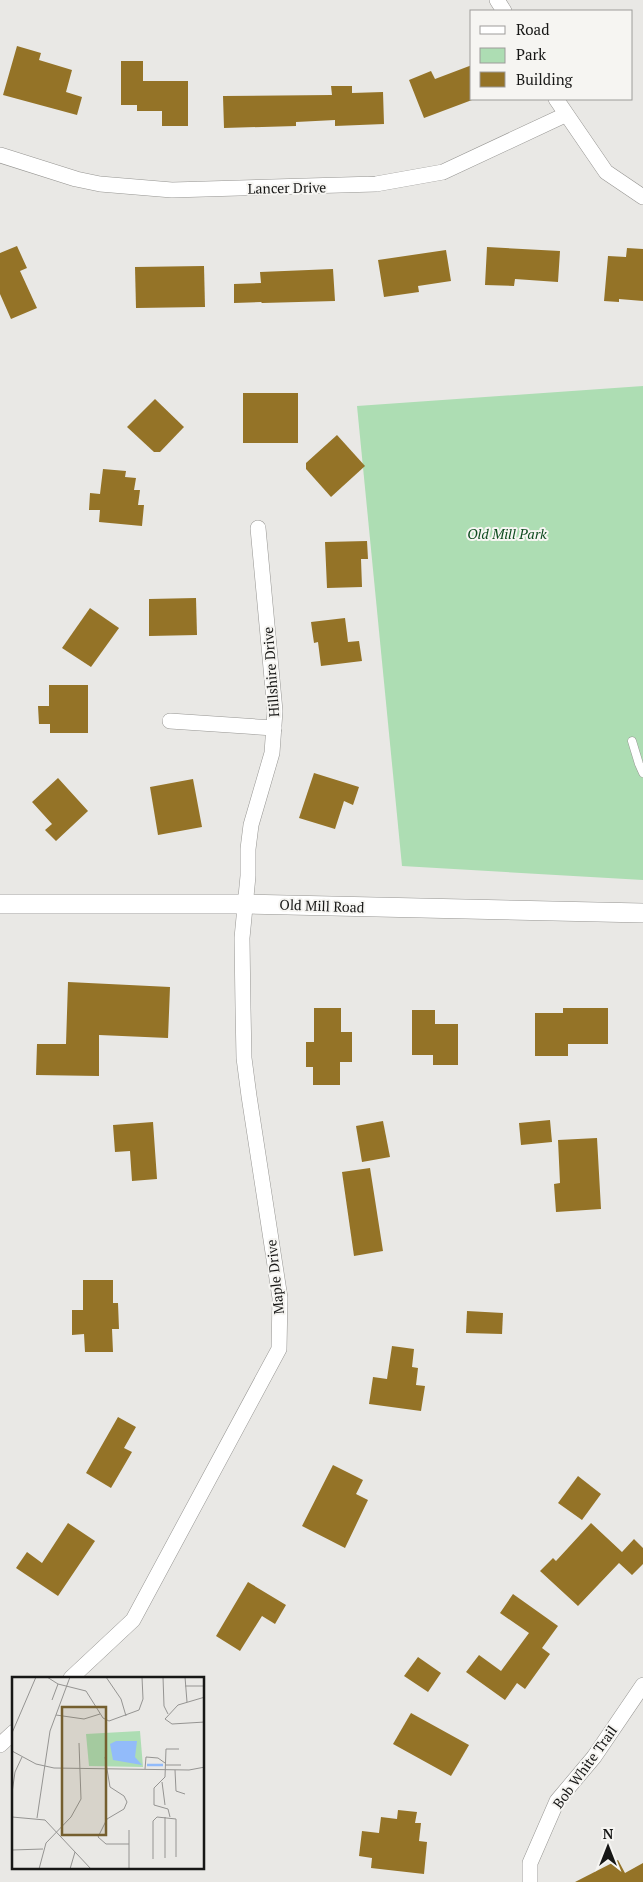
<svg xmlns="http://www.w3.org/2000/svg" width="643" height="1882" viewBox="0 0 643 1882" font-family="'PT Serif',serif">
  <style>
    .green { fill: #adddb3 }
    .building { fill: #947327 }
    .lines { fill: none; stroke-linecap: round; stroke-linejoin: round }
    .service-casing { stroke: #969592; stroke-width: 9 }
    .minor-casing { stroke: #969592; stroke-width: 16 }
    .tertiary-casing { stroke: #969592; stroke-width: 20 }
    .service { stroke: #fff; stroke-width: 8 }
    .minor { stroke: #fff; stroke-width: 15 }
    .tertiary { stroke: #fff; stroke-width: 19 }
    .labels { text-anchor: middle; stroke-width: 4; stroke-linejoin: round; paint-order: stroke }
    .street-label { font-size: 14px; fill: #171716; stroke: #f6f5f2 }
    .park-label { font-size: 14px; font-style: italic; fill: #0e4b1f; stroke: #f6f5f2 }
    .inset-river { fill: none; stroke: #92bbfa; stroke-width: 2.5 }
    .inset-road { fill: none; stroke: #959492; stroke-width: 1 }
    .view { fill: #755f2f; fill-opacity: 0.15; stroke: #755f2f; stroke-width: 2.5 }
    .inset-edge { fill: none; stroke: #171716; stroke-width: 2.5 }
  </style>
  <rect width="100%" height="100%" fill="#e9e8e5"/>
  <polygon class="green" points="643,386 643,880 402,866 357,406"/>
  <g class="building">
    <polygon points="17,46 41,53 39,60 72,70 66,92 82,97 77,115 3,95"/>
    <polygon points="121,61 143,61 143,81 188,81 188,126 162,126 162,111 137,111 137,105 121,105"/>
    <polygon points="472,65 472,100 424,118 409,80 431,71 435,79"/>
    <polygon points="331,86 352,86 352,93 383,92 384,124 335,126 335,120 296,122 296,126 224,128 223,96 332,95"/>
    <polygon points="17,246 27,268 20,271 37,308 11,319 0,294 0,253"/>
    <polygon points="487,247 560,251 558,282 515,279 514,286 485,285"/>
    <polygon points="627,248 643,249 643,301 619,299 619,302 604,301 608,256 626,257"/>
    <polygon points="446,250 451,281 418,286 419,292 384,297 378,260"/>
    <polygon points="204,266 205,307 136,308 135,267"/>
    <polygon points="333,269 335,301 262,303 261,302 234,303 234,284 261,283 260,272"/>
    <rect x="243" y="393" width="55" height="50"/>
    <polygon points="155,399 184,427 160,452 154,452 127,427"/>
    <polygon points="337,435 365,466 331,497 306,469 306,463"/>
    <polygon points="103,469 126,471 125,477 136,478 134,490 140,490 138,505 144,505 142,526 99,522 100,510 89,510 90,493 100,494"/>
    <polygon points="367,541 368,559 361,559 362,587 327,588 325,542"/>
    <polygon points="196,598 197,635 149,636 149,599"/>
    <polygon points="90,608 119,628 91,667 62,648"/>
    <polygon points="345,618 348,642 359,641 362,661 321,666 318,642 314,643 311,622"/>
    <polygon points="49,685 88,685 88,733 50,733 50,724 39,724 38,706 49,706"/>
    <polygon points="314,773 359,787 353,805 344,801 335,829 299,818"/>
    <polygon points="58,778 88,811 56,841 45,830 52,824 32,802"/>
    <polygon points="193,779 202,827 158,835 150,787"/>
    <polygon points="68,982 170,987 168,1038 99,1035 99,1076 36,1075 37,1044 66,1044"/>
    <polygon points="314,1008 341,1008 341,1032 352,1032 352,1062 340,1062 340,1085 313,1085 313,1067 306,1067 306,1042 314,1042"/>
    <polygon points="563,1008 608,1008 608,1044 568,1044 568,1056 535,1056 535,1013 563,1013"/>
    <polygon points="412,1010 435,1010 435,1024 458,1024 458,1065 433,1065 433,1055 412,1055"/>
    <polygon points="550,1120 552,1142 521,1145 519,1123"/>
    <polygon points="383,1121 390,1157 362,1162 356,1126"/>
    <polygon points="153,1122 157,1179 132,1181 130,1151 115,1152 113,1125"/>
    <polygon points="597,1138 601,1209 556,1212 554,1184 560,1183 558,1140"/>
    <polygon points="370,1168 383,1251 354,1256 342,1172"/>
    <polygon points="83,1280 113,1280 113,1303 118,1303 119,1329 112,1329 113,1352 85,1352 84,1334 72,1335 72,1310 83,1310"/>
    <polygon points="467,1311 503,1313 502,1334 466,1333"/>
    <polygon points="392,1346 414,1349 412,1367 418,1368 416,1385 425,1386 421,1411 369,1404 373,1377 387,1379"/>
    <polygon points="118,1417 136,1427 124,1448 132,1452 111,1488 86,1473"/>
    <polygon points="333,1465 363,1480 356,1494 368,1500 345,1548 302,1526"/>
    <polygon points="578,1476 601,1494 582,1520 558,1503"/>
    <polygon points="68,1523 95,1541 58,1596 16,1568 27,1552 42,1563"/>
    <polygon points="591,1523 622,1552 634,1539 643,1548 643,1564 632,1575 619,1563 578,1606 540,1571 553,1558 556,1561"/>
    <polygon points="248,1582 286,1605 275,1624 262,1616 240,1651 216,1636"/>
    <polygon points="513,1594 558,1626 542,1648 550,1654 525,1689 517,1683 505,1700 466,1672 479,1655 501,1671 529,1633 500,1613"/>
    <polygon points="418,1657 441,1673 428,1692 404,1676"/>
    <polygon points="411,1713 469,1745 451,1776 393,1744"/>
    <polygon points="398,1810 417,1812 415,1823 421,1823 419,1841 427,1842 424,1874 371,1868 372,1858 359,1856 362,1831 379,1833 381,1817 397,1819"/>
    <polygon points="618,1860 625,1873 643,1863 643,1882 575,1882"/>
  </g>
  <g class="lines">
    <defs>
      <polyline id="service" points="632,741 639,764 643,773"/>
      <g id="minor">
        <polyline points="497,0 504,11"/>
        <polyline points="556,99 606,172 643,197"/>
        <polyline points="0,155 76,179 100,184 172,190 376,184 443,172 565,115"/>
        <polyline points="170,721 274,728"/>
        <polyline points="71,1678 133,1620 279,1349 280,1298 249,1096 244,1058 243,1008 242,938 248,876 248,849 251,825 272,753 275,711 258,528"/>
        <polyline points="0,1745 14,1732"/>
        <polyline points="530,1882 530,1863 557,1801 594,1757 643,1685"/>
      </g>
      <polyline id="tertiary" points="0,904 246,904 643,913"/>
    </defs>
    <use href="#service" class="service-casing"/>
    <use href="#minor" class="minor-casing"/>
    <use href="#tertiary" class="tertiary-casing"/>
    <use href="#service" class="service"/>
    <use href="#minor" class="minor"/>
    <use href="#tertiary" class="tertiary"/>
  </g>
  <g class="labels">
    <g class="street-label">
      <text transform="translate(287 188) rotate(-1)" y="5">Lancer Drive</text>
      <text transform="translate(271 672) rotate(-94)" y="5">Hillshire Drive</text>
      <text transform="translate(322 906) rotate(2)" y="5">Old Mill Road</text>
      <text transform="translate(275 1277) rotate(-96)" y="5">Maple Drive</text>
      <text transform="translate(585 1767) rotate(-54)" y="5">Bob White Trail</text>
    </g>
    <g class="park-label">
      <text x="507" y="539">Old Mill Park</text>
    </g>
  </g>
  <g transform="translate(12 1677)">
    <rect width="192" height="192" fill="#e9e8e5"/>
    <path d="M128 54 131 90 77 89 74 57Z" fill="#adddb3"/>
    <path d="M104 64H125L123 80 130 88 101 83 98 67Z" fill="#92bbfa"/>
    <path class="inset-river" d="M135 88H151"/>
    <path class="inset-road" d="M35 0 46 7 74 14 91 41 97 44 127 33 131 22 130 0M94 0 109 22 114 39M151 0 152 29 156 37M173 0 175 25M173 9H193M193 20 166 28 153 42 160 47 193 45M40 23 46 7M44 38 72 42 88 37M0 56 24 0M0 74 24 87 42 91 177 93 193 90M93 80 98 110 112 119 115 125 112 132 95 142 86 160 94 167H117M153 88H169M133 92 134 80 146 81 153 86M163 93 164 114 173 117M150 105 153 128M0 116 3 95 10 80M0 140 33 143 79 192M158 140 156 132 142 128V111L153 100 154 72H167M25 141 38 54 58 0M0 173 31 172M153 181V140M141 182V144L145 140 164 142V180M27 192 34 166 59 140 69 122 67 66M58 192 63 175M117 192V153"/>
    <path class="view" d="M50 30H94V158H50Z"/>
    <rect width="192" height="192" class="inset-edge"/>
  </g>
  <rect x="470" y="10" width="162" height="90" fill="#f6f5f2" stroke="#9d9c9a"/>
  <rect x="480" y="26" width="25" height="8" fill="#ffffff" stroke="#9d9c9a"/>
  <text x="516" y="35" font-size="15" fill="#171716">Road</text>
  <rect x="480" y="48" width="25" height="15" fill="#adddb3" stroke="#9d9c9a"/>
  <text x="516" y="60" font-size="15" fill="#171716">Park</text>
  <rect x="480" y="72" width="25" height="15" fill="#947327" stroke="#9d9c9a"/>
  <text x="516" y="85" font-size="15" fill="#171716">Building</text>
  <g transform="translate(608 1847)" stroke="#f6f5f2" stroke-width="4" paint-order="stroke">
  <path d="M0-4L9 19L0 12L-9 19Z" fill="#171716"/>
  <text y="-8" font-size="14" font-weight="bold" text-anchor="middle" fill="#171716">N</text>
  </g>
</svg>
